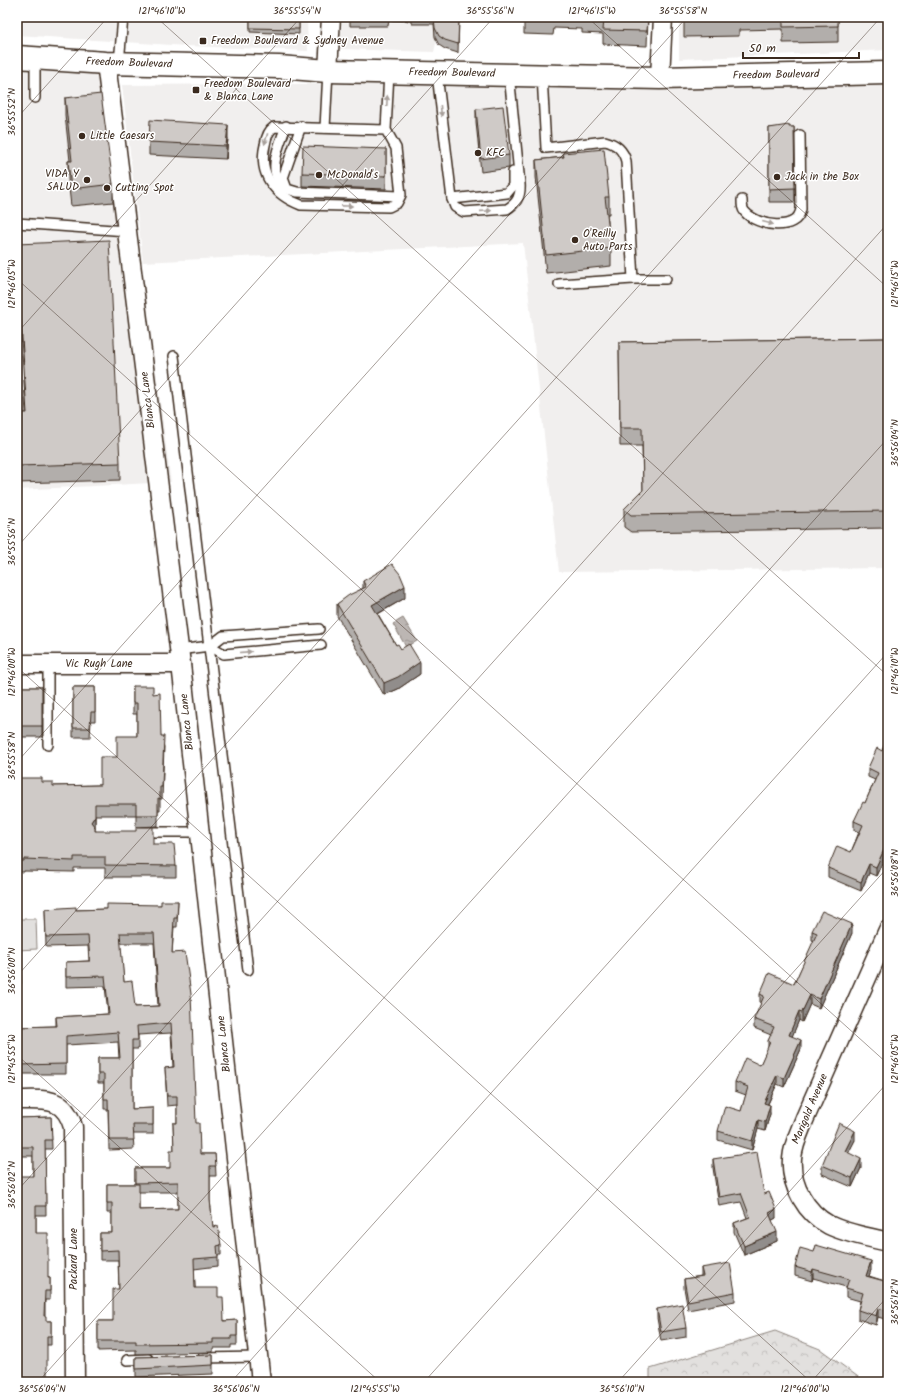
<svg xmlns="http://www.w3.org/2000/svg" width="905" height="1399" font-family="Kalam,sans-serif">
<defs>
<pattern id="forest-crowns" width="20" height="18" patternUnits="userSpaceOnUse"><rect width="20" height="18" fill="#e2e0de"/><path d="M2 6a3 3 0 1 1 6 0M12 15a3 3 0 1 1 6 0" fill="none" stroke="#c3c0be"/></pattern>
<pattern id="water-ripples" width="26" height="14" patternUnits="userSpaceOnUse"><rect width="26" height="14" fill="#bcb6b3"/><path d="M2 4q2-2 4 0t4 0M15 11q2-2 4 0t4 0" fill="none" stroke="#9a9491"/></pattern>
</defs>
<rect width="100%" height="100%" fill="#fff"/>
<filter id="ink" filterUnits="userSpaceOnUse"><feTurbulence type="fractalNoise" baseFrequency=".025" numOctaves="2"/><feDisplacementMap in="SourceGraphic" scale="8" xChannelSelector="R" yChannelSelector="G"/><feConvolveMatrix kernelMatrix="1 2 1 2 8 2 1 2 1" color-interpolation-filters="sRGB"/></filter>
<g filter="url(#ink)">
<g fill="#f1efee">
<polygon points="17,17 307,17 308,51 187,46 17,35"/>
<polygon points="342,17 442,17 434,52 340,49"/>
<polygon points="679,17 888,17 888,50 679,59"/>
<polygon points="17,68 116,75 171,482 17,490"/>
<polygon points="888,80 888,568 559,572 523,243 143,262 122,85"/>
</g>
<polygon fill="#e2e0de" stroke="#8e857e" points="17,919 36,919 37,949 17,950"/>
<polygon fill="url(#forest-crowns)" stroke="#8e857e" points="775,1331 820,1349 865,1382 650,1382 650,1369"/>
<polygon fill="url(#water-ripples)" stroke="#887e77" points="403,618 417,641 406,647 393,624"/>
<g fill="none" stroke-linecap="round" stroke-linejoin="round">
<defs>
<g id="lane">
<polyline points="119,63 123,17"/>
<path d="M437 74 452 199 455 207 464 212 507 209C517 203 521 196 520 184L509 74"/>
<path d="M542 75 546 148 605 141C617 144 623 150 626 161L633 279H666"/>
<polyline points="35,98 35,58"/>
<polyline points="301,126 283,178 287,189 297,192 400,196"/>
<polyline points="325,128 328,71"/>
<path d="M386 130 274 127C268 131 266 138 265 145 258 174 274 195 301 205L389 207 397 203 401 195 396 148 386 130 389 72"/>
<path d="M283 186C266 170 280 144 286 126"/>
<polyline points="452,199 507,193 513,186 513,172"/>
<path d="M742 200C742 205 742 209 745 212 757 226 797 233 801 209L800 135"/>
<polyline points="17,223 127,231"/>
<polyline points="559,284 633,279"/>
<polyline points="174,356 248,970"/>
<polyline points="210,646 224,654 321,645"/>
<polyline points="178,650 210,646 223,636 319,629"/>
<polyline points="48,745 48,664"/>
<polyline points="143,832 200,832"/>
<polyline points="202,1358 259,1357"/>
<polyline points="127,1360 148,1359"/>
</g>
<g id="street">
<polyline points="106,63 181,664 261,1382"/>
<polyline points="328,71 331,17"/>
<polyline points="660,78 663,17"/>
<polyline points="17,664 181,664"/>
<path d="M888 930 805 1118C800 1131 793 1144 792 1159 790 1185 806 1213 829 1225 847 1234 869 1237 888 1242"/>
<path d="M17 1100C44 1100 64 1096 73 1127L75 1382"/>
</g>
<polyline id="secondary" points="17,57 106,63 279,67 328,71 660,78 888,73"/>
</defs>
<use href="#lane" stroke="#3b2a1e" stroke-width="12"/>
<use href="#street" stroke="#3b2a1e" stroke-width="21"/>
<use href="#secondary" stroke="#3b2a1e" stroke-width="25"/>
<use href="#lane" stroke="#fff" stroke-width="9"/>
<use href="#street" stroke="#fff" stroke-width="18"/>
<use href="#secondary" stroke="#fff" stroke-width="22"/>
</g>
<g fill="#b2aeab" stroke="#3b2a1e" fill-rule="evenodd">
<polygon points="250,17 299,17 299,34 250,32"/>
<polygon points="350,17 459,17 458,53 445,49 439,45 435,37 434,24 412,24 412,21 389,20 388,26 350,26"/>
<polygon points="524,17 648,17 647,46 603,44 603,34 582,33 582,29 554,28 553,35 524,34"/>
<polygon points="684,17 838,17 838,42 783,43 783,29 739,30 739,36 684,37"/>
<polygon points="888,17 888,44 887,44"/>
<polygon points="65,98 113,184 113,202 71,206 68,179 68,161 70,161 65,115"/>
<polygon points="476,109 509,155 509,168 481,172 476,122"/>
<polygon points="794,127 795,202 769,202 769,128"/>
<polygon points="228,138 226,159 149,155 149,142"/>
<polygon points="386,149 386,189 302,186 302,173"/>
<polygon points="563,153 609,197 609,214 607,214 611,248 611,266 546,273 536,177 536,160 563,157"/>
<polygon points="17,244 120,463 120,480 17,483 17,413 26,413 17,280"/>
<polygon points="888,338 888,528 631,532 624,527 624,509 643,490 642,446 620,446 619,342"/>
<polygon points="363,581 405,598 378,614 396,645 401,649 420,674 398,689 384,695 337,616 337,604 363,588"/>
<polygon points="17,677 21,687 42,687 42,737 21,737 21,749 17,749"/>
<polygon points="133,686 153,694 161,736 164,747 162,799 160,799 160,810 158,810 158,826 136,827 136,815 95,815 95,831 153,844 176,866 176,877 105,877 105,868 74,868 74,872 24,871 24,872 17,872 17,778 42,782 53,786 100,785 117,757 137,736 137,714 133,714"/>
<polygon points="73,687 95,687 95,721 91,721 90,737 73,737"/>
<polygon points="888,736 888,850 876,876 869,873 861,891 828,877 828,868 851,852 859,832 854,830 854,821 865,803 875,780 868,777 868,768 882,751"/>
<path d="M178 901 177 927H174L172 953 200 1154H215L216 1176H210V1200L213 1227 221 1245V1255H218V1266L194 1269 195 1288 218 1297 224 1321 237 1320V1345H231V1348H213V1352L136 1354V1350L98 1351V1321H113L119 1289 118 1260H100V1233H112V1213H107V1184H135V1168H170L174 1150 173 1123H177V1105L167 1106 165 1068 173 1067 171 1033 138 1035V1049H132V1109L153 1108V1134H133L134 1149 109 1150 108 1109H104V1083H98V1058H119L118 1042 66 1045V1074H17V1027L56 1026V1017L108 1014 105 986 66 987V962L89 961 88 946 46 947 45 909 76 910 107 909 161 905ZM120 943H154L158 1006 135 1007 124 982ZM139 1192H178V1209L139 1210Z"/>
<polygon points="812,931 852,933 819,1008 810,1004 802,1022 799,1020 792,1036 801,1049 784,1087 777,1084 768,1104 770,1114 765,1131 758,1129 752,1150 718,1140 718,1131 741,1111 746,1095 735,1091 735,1082 760,1065 768,1048 768,1041 771,1035 754,1028 754,1019 761,1004 760,1003 760,994 794,984 814,941 812,940"/>
<polygon points="17,946 20,946 21,984 17,984"/>
<polygon points="51,1117 52,1149 45,1149 46,1215 36,1215 36,1233 48,1278 50,1278 50,1300 45,1300 45,1316 46,1321 51,1321 51,1345 47,1345 17,1382 33,1176 33,1156 17,1156 17,1118"/>
<polygon points="855,1140 848,1153 861,1168 852,1187 822,1174 822,1165"/>
<polygon points="713,1159 764,1194 776,1218 772,1220 777,1241 744,1255 734,1232 734,1223 747,1218 741,1202 719,1206 713,1168"/>
<polygon points="795,1267 871,1270 869,1276 888,1282 888,1320 878,1317 876,1325 858,1319 858,1310 860,1301 846,1297 846,1287 813,1278 812,1281 795,1276"/>
<polygon points="701,1268 735,1292 735,1301 688,1310 684,1288 684,1279 701,1276"/>
<polygon points="657,1309 686,1328 686,1337 661,1341 657,1318"/>
<polygon points="213,1355 213,1374 136,1377 136,1357"/>
</g>
<g fill="#918d8b" stroke="#3b2a1e">
<polygon points="228,125 228,138 226,159 226,146"/>
<polygon points="405,586 405,598 372,617 372,605"/>
<polygon points="420,662 420,674 398,689 384,695 384,683"/>
<polygon points="95,816 95,828 91,822"/>
<polygon points="888,841 888,850 876,876 876,867"/>
<polygon points="869,864 869,873 861,891 861,882"/>
<polygon points="852,924 852,933 819,1008 819,999"/>
<polygon points="810,995 810,1004 802,1022 802,1012"/>
<polygon points="799,1011 799,1020 789,1044 789,1035"/>
<polygon points="801,1040 801,1049 784,1087 784,1078"/>
<polygon points="777,1075 777,1084 764,1112 764,1103"/>
<polygon points="770,1105 770,1114 765,1131 765,1122"/>
<polygon points="758,1120 758,1129 752,1150 752,1141"/>
<polygon points="855,1131 855,1140 845,1160 845,1151"/>
<polygon points="861,1159 861,1168 852,1187 852,1178"/>
<polygon points="776,1209 776,1218 769,1222 769,1213"/>
<polygon points="777,1232 777,1241 744,1255 744,1246"/>
<polygon points="871,1261 871,1270 866,1285 866,1276"/>
<polygon points="813,1269 813,1278 812,1281 812,1272"/>
<polygon points="878,1308 878,1317 876,1325 876,1316"/>
</g>
<g fill="#cfcac7" stroke="#3b2a1e" fill-rule="evenodd">
<polygon points="250,17 299,17 299,29 250,28"/>
<polygon points="350,17 388,17 350,18"/>
<polygon points="434,17 459,17 458,44 445,40 439,36 435,28"/>
<polygon points="524,17 553,17 553,21 524,19"/>
<polygon points="582,17 648,17 647,31 603,30 604,19 582,19"/>
<polygon points="684,17 738,17 739,19 684,20"/>
<polygon points="783,17 838,17 838,26 783,27"/>
<polygon points="888,17 888,28 887,28"/>
<polygon points="101,94 113,184 71,189 68,161 72,161 65,98"/>
<polygon points="503,106 509,155 481,159 476,109"/>
<polygon points="150,120 228,125 226,146 149,142"/>
<polygon points="789,125 789,127 794,127 795,188 769,189 769,128"/>
<polygon points="303,146 386,149 386,176 302,173"/>
<polygon points="604,149 609,197 605,197 611,248 546,255 536,160 564,157 563,153"/>
<polygon points="109,240 120,463 17,466 17,413 27,413 17,262 17,244"/>
<polygon points="888,338 888,511 631,515 624,509 643,490 642,428 620,428 619,342"/>
<polygon points="392,564 400,574 405,586 372,605 396,645 398,644 401,649 409,644 420,662 398,677 384,683 337,604 349,595 366,587 363,581"/>
<polygon points="17,677 21,677 21,687 42,687 42,726 21,726 21,738 17,738"/>
<polygon points="133,686 153,686 153,694 160,693 161,736 164,736 162,787 160,787 160,799 158,798 158,815 136,815 136,804 95,804 95,816 91,822 95,827 95,831 136,831 136,827 153,827 153,844 174,844 176,866 105,865 105,857 74,857 74,861 24,859 24,861 17,861 17,778 42,778 42,782 53,782 53,786 100,785 100,757 117,757 117,736 137,736 137,703 133,703"/>
<polygon points="73,687 95,687 95,712 91,712 90,728 73,728"/>
<polygon points="888,736 888,841 876,867 869,864 861,882 828,868 837,846 851,852 863,825 854,821 863,802 865,803 878,773 868,768 877,748 882,751"/>
<path d="M161 901H178L177 918H174L172 953 185 952 191 994 196 1123H199L200 1154H215L216 1166H210V1200L213 1227 218 1226 221 1245 217 1246 218 1257 194 1259 195 1288H218V1297H223L224 1321 237 1320V1336H231V1339H213V1343L136 1344V1341H98V1321H113V1289H119L118 1250 100 1251V1233H112V1203H107V1184H139V1210L178 1209V1182L135 1183V1168H170V1150H174L173 1123H177V1096H167L165 1068 174 1067 171 1023 137 1026 138 1040H132V1109L153 1108V1125H133L134 1140H109L108 1099H104V1074H98V1058H120L118 1032 66 1036V1064L17 1065V1027L57 1026 56 1017 109 1014 105 976 66 977V962L90 961 88 936 46 937 45 909 76 907V910L107 909V904L161 905ZM120 933H154L159 1006 135 1007 132 981 124 982Z"/>
<polygon points="822,911 852,924 819,999 810,995 802,1012 799,1011 789,1035 801,1040 784,1078 777,1075 764,1103 770,1105 765,1122 758,1120 752,1141 718,1131 725,1106 741,1111 748,1087 735,1082 745,1058 760,1065 770,1042 768,1041 774,1027 754,1019 764,996 760,994 769,973 794,984 817,933 812,931"/>
<polygon points="17,946 20,946 21,975 17,975"/>
<polygon points="51,1117 52,1140 45,1140 46,1206 36,1206 36,1233 48,1233 48,1278 50,1278 50,1291 45,1291 44,1316 46,1316 46,1321 51,1321 51,1336 47,1336 47,1382 17,1382 17,1176 33,1176 33,1147 17,1147 17,1118"/>
<polygon points="839,1123 855,1131 845,1151 861,1159 852,1178 822,1165"/>
<polygon points="757,1152 764,1194 769,1192 776,1209 769,1213 777,1232 744,1246 734,1223 750,1217 741,1193 719,1197 713,1159"/>
<polygon points="816,1245 871,1261 866,1276 888,1282 888,1311 878,1308 876,1316 858,1310 863,1293 846,1288 849,1279 813,1269 812,1272 795,1267 800,1248 814,1252"/>
<polygon points="730,1263 735,1292 688,1301 684,1279 703,1276 701,1268"/>
<polygon points="682,1304 686,1328 661,1332 657,1309"/>
<polygon points="213,1355 213,1365 136,1369 136,1357"/>
</g>
<defs><path id="oneway-solid" d="M-6-.8H1V-3.2L6.5 0L1 3.2V.8H-6Z"/></defs>
<g fill="#a79f9a">
<use href="#oneway-solid" transform="translate(387 101) rotate(-87)"/>
<use href="#oneway-solid" transform="translate(441 111) rotate(84)"/>
<use href="#oneway-solid" transform="translate(266 139) rotate(106)"/>
<use href="#oneway-solid" transform="translate(347 206) rotate(1)"/>
<use href="#oneway-solid" transform="translate(486 211) rotate(-4)"/>
<use href="#oneway-solid" transform="translate(768 223) rotate(15)"/>
<use href="#oneway-solid" transform="translate(246 652) rotate(-5)"/>
</g>
</g>
<path fill="none" stroke="#3b2a1e" stroke-width="1" stroke-opacity="0.45" d="M156 17 888 676M587 17 888 288M17 118 108 17M17 279 888 1064M17 333 301 17M17 547 494 17M17 667 811 1382M17 762 687 17M17 976 881 17M17 1055 380 1382M17 1191 888 223M38 1382 888 438M231 1382 888 652M424 1382 888 867M618 1382 888 1082M811 1382 888 1296"/>
<g fill="#3b2a1e" stroke="#fff" stroke-width="1.5">
<rect x="199" y="37" width="8" height="8" rx="2"/>
<rect x="192" y="86" width="8" height="8" rx="2"/>
<circle cx="82" cy="136" r="4"/>
<circle cx="478" cy="153" r="4"/>
<circle cx="319" cy="175" r="4"/>
<circle cx="777" cy="177" r="4"/>
<circle cx="87" cy="180" r="4"/>
<circle cx="107" cy="188" r="4"/>
<circle cx="575" cy="240" r="4"/>
</g>
<g text-anchor="middle" dominant-baseline="central" stroke-width="3" stroke-linejoin="round" paint-order="stroke">
<g font-size="11" fill="#3b2a1e" stroke="#fff" text-anchor="start">
<text x="211" y="41">Freedom Boulevard &amp; Sydney Avenue</text>
<text x="204" y="84">Freedom Boulevard<tspan x="204" dy="13">&amp; Blanca Lane</tspan></text>
<text x="90" y="136">Little Caesars</text>
<text x="486" y="153">KFC</text>
<text x="79" y="174" text-anchor="end">VIDA Y<tspan x="79" dy="13">SALUD</tspan></text>
<text x="327" y="175">McDonald's</text>
<text x="785" y="177">Jack in the Box</text>
<text x="115" y="188">Cutting Spot</text>
<text x="583" y="234">O'Reilly<tspan x="583" dy="13">Auto Parts</tspan></text>
</g>
<g font-size="11" fill="#3b2a1e" stroke="#fff">
<text transform="translate(129 63) rotate(2)">Freedom Boulevard</text>
<text transform="translate(452 73) rotate(1)">Freedom Boulevard</text>
<text transform="translate(776 75) rotate(-1)">Freedom Boulevard</text>
<text transform="translate(148 400) rotate(-97)">Blanca Lane</text>
<text x="99" y="664">Vic Rugh Lane</text>
<text transform="translate(187 722) rotate(-96)">Blanca Lane</text>
<text transform="translate(224 1044) rotate(-96)">Blanca Lane</text>
<text transform="translate(810 1109) rotate(-67)">Marigold Avenue</text>
<text transform="translate(74 1259) rotate(-90)">Packard Lane</text>
</g>
</g>
<rect width="905" height="1399" fill="none" stroke="#fff" stroke-width="44"/>
<path d="M743 52v6h116v-6" fill="none" stroke="#3b2a1e" stroke-width="2"/>
<text x="749" y="52" font-size="12" fill="#3b2a1e" stroke="#ffffff" stroke-width="3" paint-order="stroke">50 m</text>
<rect x="22" y="22" width="861" height="1355" fill="none" stroke="#3b2a1e" stroke-width="1.5"/>
<g font-size="10" text-anchor="middle" fill="#3b2a1e">
<text x="162" y="14">121°46'10"W</text>
<text x="297" y="14">36°55'54"N</text>
<text x="490" y="14">36°55'56"N</text>
<text x="592" y="14">121°46'15"W</text>
<text x="683" y="14">36°55'58"N</text>
<text transform="translate(11 112) rotate(-90)" y="4">36°55'52"N</text>
<text transform="translate(894 284) rotate(-90)" y="4">121°46'15"W</text>
<text transform="translate(11 284) rotate(-90)" y="4">121°46'05"W</text>
<text transform="translate(894 443) rotate(-90)" y="4">36°56'04"N</text>
<text transform="translate(11 542) rotate(-90)" y="4">36°55'56"N</text>
<text transform="translate(894 671) rotate(-90)" y="4">121°46'10"W</text>
<text transform="translate(11 672) rotate(-90)" y="4">121°46'00"W</text>
<text transform="translate(11 756) rotate(-90)" y="4">36°55'58"N</text>
<text transform="translate(894 873) rotate(-90)" y="4">36°56'08"N</text>
<text transform="translate(11 971) rotate(-90)" y="4">36°56'00"N</text>
<text transform="translate(894 1059) rotate(-90)" y="4">121°46'05"W</text>
<text transform="translate(11 1059) rotate(-90)" y="4">121°45'55"W</text>
<text transform="translate(11 1185) rotate(-90)" y="4">36°56'02"N</text>
<text transform="translate(894 1302) rotate(-90)" y="4">36°56'12"N</text>
<text x="42" y="1392">36°56'04"N</text>
<text x="236" y="1392">36°56'06"N</text>
<text x="375" y="1392">121°45'55"W</text>
<text x="622" y="1392">36°56'10"N</text>
<text x="805" y="1392">121°46'00"W</text>
</g>
</svg>
